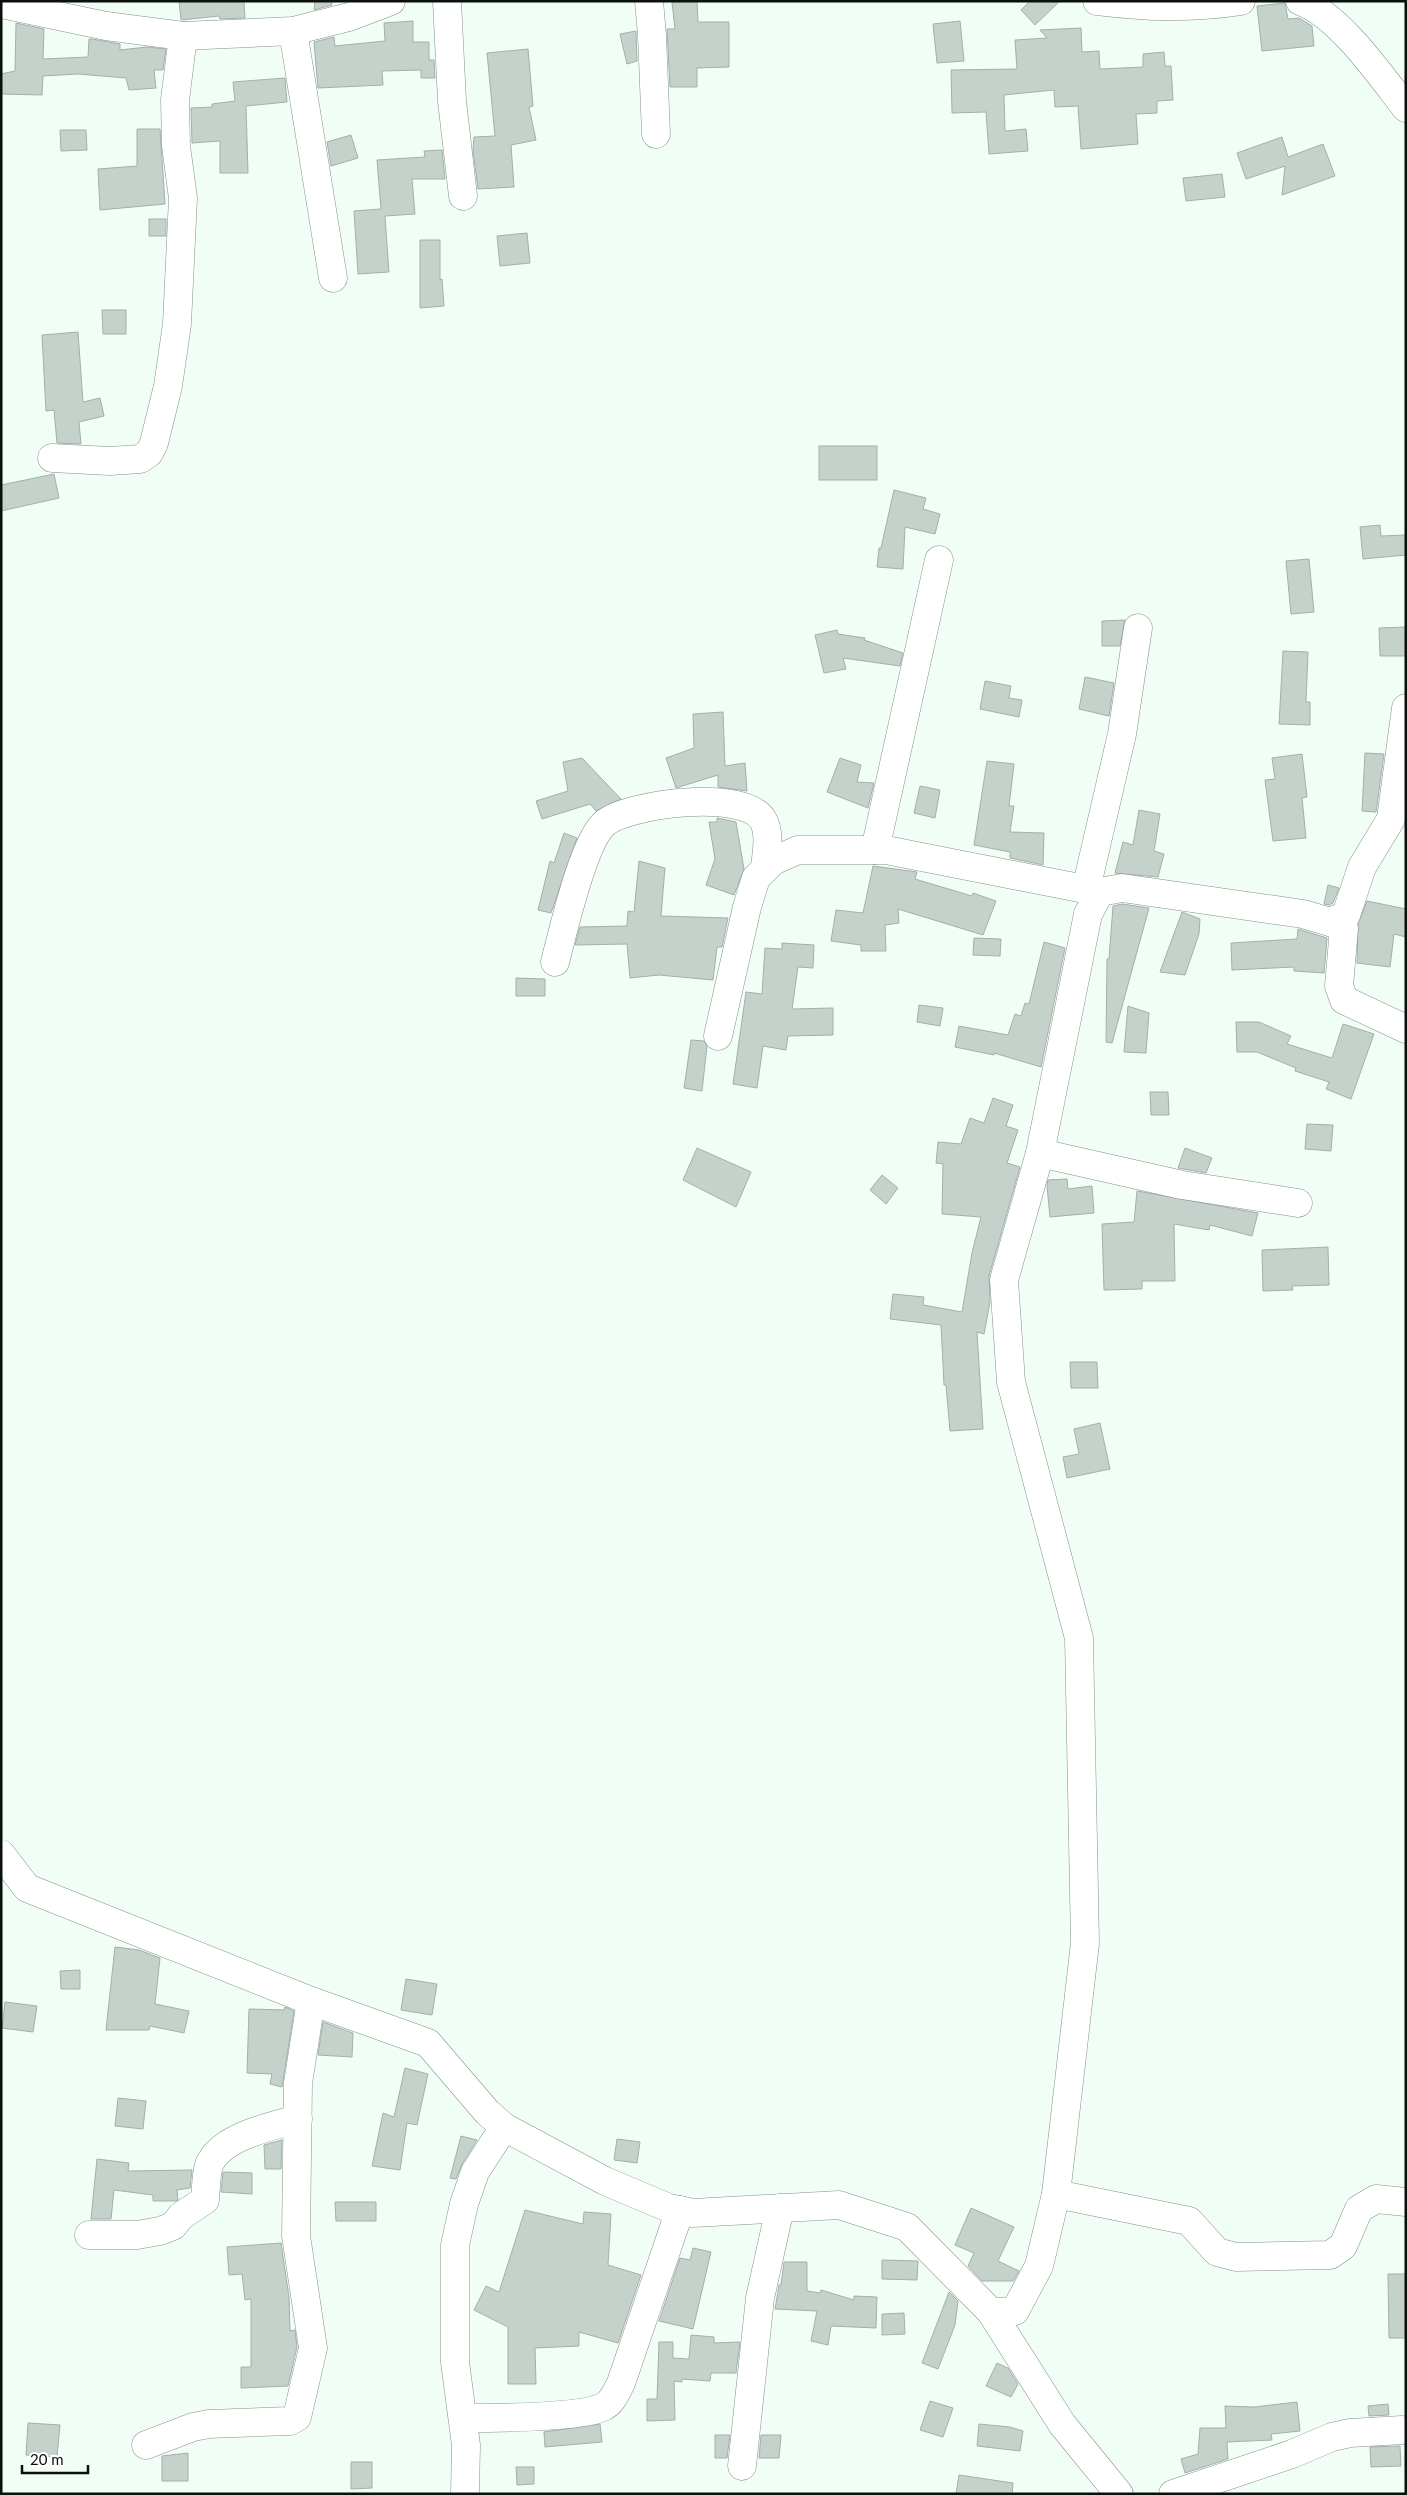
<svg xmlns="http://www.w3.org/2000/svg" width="1407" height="2495" font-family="Lato,sans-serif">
<rect width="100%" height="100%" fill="#f0fef6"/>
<g fill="#c5d2cb" stroke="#a3b0a9">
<polygon points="179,1 244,1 245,18 220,19 219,16 181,20"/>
<polygon points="315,1 331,1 332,5 314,10"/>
<polygon points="697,1 698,22 729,22 729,67 697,68 697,87 670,87 667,29 675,29 672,2"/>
<polygon points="1030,1 1060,1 1035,25 1021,10"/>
<polygon points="1285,3 1288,19 1299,18 1312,26 1314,46 1262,51 1257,6"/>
<polygon points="413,21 413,42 429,42 429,60 434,60 435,78 421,78 421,70 382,71 383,85 318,88 314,42 334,37 335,46 385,41 384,23"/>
<polygon points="960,21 964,61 937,63 933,24"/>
<polygon points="16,23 44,29 43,59 88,57 89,39 92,39 120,44 120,50 147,47 166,49 163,70 154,70 156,88 129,90 126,78 78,74 43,76 42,95 1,94 1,74 15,71"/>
<polygon points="1081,28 1082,52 1099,51 1100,69 1143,67 1143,54 1164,52 1165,66 1171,66 1173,100 1157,101 1157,113 1136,114 1138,144 1081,149 1078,106 1055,107 1054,90 1004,95 1005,131 1026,129 1028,151 989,154 986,112 952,113 951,70 1017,69 1015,40 1047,38 1040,30"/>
<polygon points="636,31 637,61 627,64 620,34"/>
<polygon points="528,49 533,106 529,107 536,140 511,145 514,187 478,189 473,150 474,137 495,136 487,53"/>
<polygon points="285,78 287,102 246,106 248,173 220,173 220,141 192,143 191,108 212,107 212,104 235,101 233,82"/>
<polygon points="137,129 160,129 165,204 100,210 98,169 137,166"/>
<polygon points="60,130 86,130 87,150 61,151"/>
<polygon points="351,135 358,158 331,166 327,142"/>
<polygon points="1282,137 1288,157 1323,144 1335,176 1282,195 1285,166 1246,179 1237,153"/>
<polygon points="442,150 445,179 412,179 415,214 385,216 389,272 358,274 354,211 381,209 377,160 425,157 424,151"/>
<polygon points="1222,174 1225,197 1186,201 1183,178"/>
<rect x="149" y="219" width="17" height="17"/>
<polygon points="527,233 530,263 500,266 497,236"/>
<polygon points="420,240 440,240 440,280 442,279 444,306 420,308"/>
<polygon points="102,310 126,310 126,334 103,334"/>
<polygon points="78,332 83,402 100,398 104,416 79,422 81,444 57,443 54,410 46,411 42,335"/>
<rect x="819" y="446" width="58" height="34"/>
<polygon points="54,474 59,498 1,511 1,485"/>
<polygon points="894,490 926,498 923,509 940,514 935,534 905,527 903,569 877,567 879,548 881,548"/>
<polygon points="1380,525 1381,536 1406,535 1406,555 1363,559 1360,527"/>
<polygon points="1309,559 1314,612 1291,614 1286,561"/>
<polygon points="1125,620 1120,646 1102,646 1102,621"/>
<polygon points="1406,627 1406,656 1380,656 1379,628"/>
<polygon points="837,630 838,634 865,638 864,640 903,653 900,666 843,658 846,669 824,673 815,635"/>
<polygon points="1283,651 1308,652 1306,702 1310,702 1310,725 1279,724"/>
<polygon points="1085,677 1114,683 1109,716 1079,709"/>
<polygon points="985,681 1011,686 1009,698 1022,700 1019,717 980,709"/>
<polygon points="723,712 725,766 745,763 747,791 718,787 718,775 676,788 666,758 694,748 693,714"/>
<polygon points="1365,753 1384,754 1376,812 1362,811"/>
<polygon points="1302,754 1307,797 1302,798 1306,838 1273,841 1265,780 1275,779 1272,758"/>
<polygon points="582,758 621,799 596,811 590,804 542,819 536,801 568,791 563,762"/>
<polygon points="840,758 861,765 857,782 874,783 868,808 827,792"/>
<polygon points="987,761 1014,764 1009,806 1014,806 1010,832 1044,833 1043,865 1010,858 1010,852 974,845"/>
<polygon points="920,786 940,790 935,818 914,813"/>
<polygon points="1139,810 1160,814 1154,851 1164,854 1158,877 1115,873 1123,842 1133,845"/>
<polygon points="717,818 736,822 744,869 734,895 706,885 715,859 709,822 717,822"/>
<polygon points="564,833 577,838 551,913 538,910 550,861 554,863"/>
<polygon points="639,861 665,868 661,916 728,918 722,947 717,947 713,980 659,975 630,978 627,944 575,945 580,927 627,926 628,911 634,912"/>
<polygon points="873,866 917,872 915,879 972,896 973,893 996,901 983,935 898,909 899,923 885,925 886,951 861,951 861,945 831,941 836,910 863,913"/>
<polygon points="1328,885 1339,888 1333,903 1329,905 1324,904"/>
<polygon points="1367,901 1406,909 1406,937 1394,934 1390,967 1357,963 1358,924"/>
<polygon points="1122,904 1149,908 1112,1043 1106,1042 1107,959 1109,959 1113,906"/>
<polygon points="1182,912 1200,919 1199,934 1185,975 1160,972"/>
<polygon points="1298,929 1327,938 1324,973 1294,971 1294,967 1232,970 1231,943 1297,939"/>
<polygon points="974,938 1001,939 1000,956 973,955"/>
<polygon points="1044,942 1065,948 1041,1067 994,1053 994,1055 955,1047 959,1026 1008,1035 1015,1014 1021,1016 1025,1003 1029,1004"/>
<polygon points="782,943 814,945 813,968 798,967 792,1009 833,1008 833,1035 788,1036 786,1050 763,1046 757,1088 733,1084 746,992 762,994 765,948 782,949"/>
<polygon points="516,978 545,979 545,996 516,996"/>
<polygon points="919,1005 943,1008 940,1026 917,1022"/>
<polygon points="1128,1006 1149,1013 1146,1053 1124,1052"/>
<polygon points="1236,1022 1259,1022 1291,1036 1287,1044 1332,1058 1343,1024 1374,1034 1351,1099 1326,1089 1329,1082 1295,1071 1296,1068 1257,1052 1237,1052"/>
<polygon points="691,1040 704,1041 707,1046 702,1091 684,1088"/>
<polygon points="1150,1092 1168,1092 1169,1115 1151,1115"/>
<polygon points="993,1098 1013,1105 1006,1126 1018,1130 1007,1163 1020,1167 989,1276 990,1302 984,1334 977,1332 983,1429 950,1431 946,1385 944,1385 941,1325 890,1319 893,1294 924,1297 923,1305 962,1312 972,1253 981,1217 942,1214 943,1164 936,1163 938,1142 961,1144 970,1118 984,1123"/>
<polygon points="1307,1124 1333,1125 1331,1151 1305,1149"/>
<polygon points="697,1148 751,1172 736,1207 683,1180"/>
<polygon points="1185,1148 1212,1158 1206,1173 1178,1168"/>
<polygon points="882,1175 898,1188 886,1204 870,1190"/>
<polygon points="1067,1179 1068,1189 1092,1186 1094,1213 1050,1217 1047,1186 1048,1180"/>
<polygon points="1137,1191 1258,1213 1252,1236 1210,1225 1209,1230 1174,1224 1175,1281 1142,1281 1142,1289 1104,1290 1102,1224 1134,1222"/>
<polygon points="1328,1247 1329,1285 1292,1286 1293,1290 1263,1291 1262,1250"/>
<polygon points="1070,1362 1097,1362 1098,1388 1071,1388"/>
<polygon points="1100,1423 1110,1469 1067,1478 1063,1457 1079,1454 1074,1429"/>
<polygon points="115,1947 139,1950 160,1958 155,2004 189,2011 184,2033 150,2026 149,2030 106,2030"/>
<polygon points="80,1970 80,1989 61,1989 60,1971"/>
<polygon points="406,1979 437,1984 432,2015 401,2010"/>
<polygon points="5,2002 37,2006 33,2032 2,2028"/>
<polygon points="285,2007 294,2011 282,2087 270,2084 272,2074 247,2073 249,2009 284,2010"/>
<polygon points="323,2022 353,2033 352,2057 318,2055"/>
<polygon points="405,2068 428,2074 417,2125 407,2123 400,2170 372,2166 383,2113 394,2117"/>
<polygon points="118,2098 146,2101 143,2129 115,2126"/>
<polygon points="461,2136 477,2140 462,2164 456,2179 450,2178"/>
<polygon points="617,2139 640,2142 637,2163 614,2160"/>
<polygon points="282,2140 281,2169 265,2169 264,2145"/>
<polygon points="97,2159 129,2163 128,2171 192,2170 190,2188 177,2190 178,2200 175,2201 153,2201 153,2195 114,2190 111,2219 91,2219"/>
<polygon points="223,2172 252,2173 252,2194 221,2192"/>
<polygon points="335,2202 376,2202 376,2221 336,2221"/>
<polygon points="971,2208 1014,2227 998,2261 1019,2271 1013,2281 982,2281 968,2266 974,2253 955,2245"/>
<polygon points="525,2210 583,2224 584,2212 611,2214 608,2265 641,2275 618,2343 579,2332 579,2346 535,2348 536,2384 508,2384 508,2327 474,2310 486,2286 499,2292"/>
<polygon points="281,2243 289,2297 290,2331 295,2330 297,2347 288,2386 241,2388 241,2367 251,2367 251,2299 245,2300 242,2274 229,2275 227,2247"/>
<polygon points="693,2248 711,2252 693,2329 659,2321 680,2258 690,2260"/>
<polygon points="882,2260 918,2261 917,2280 882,2279"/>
<polygon points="784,2262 807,2262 807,2291 820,2293 821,2290 854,2300 854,2296 877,2297 876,2328 831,2326 828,2345 811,2341 817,2311 775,2309 779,2285 781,2285"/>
<polygon points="1388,2274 1406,2274 1406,2338 1389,2338"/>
<polygon points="949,2292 958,2301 955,2325 938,2369 922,2363"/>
<polygon points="904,2313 905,2334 882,2335 882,2314"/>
<polygon points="691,2335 714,2337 714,2343 740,2342 736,2373 711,2373 710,2381 682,2379 682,2382 674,2381 675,2420 647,2421 647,2399 657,2399 659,2342 673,2342 673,2358 689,2359"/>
<polygon points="997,2363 1008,2368 1018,2384 1011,2397 986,2386"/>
<polygon points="930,2401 953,2408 943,2437 920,2430"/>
<polygon points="1297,2402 1300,2431 1271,2434 1272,2440 1227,2442 1228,2459 1185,2473 1181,2459 1198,2454 1200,2428 1226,2428 1225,2406 1254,2407"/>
<polygon points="1388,2404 1389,2415 1369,2416 1368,2406"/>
<polygon points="28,2423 60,2425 57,2457 26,2455"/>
<polygon points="600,2424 602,2442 545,2447 544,2432"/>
<polygon points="979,2424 1010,2427 1023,2431 1020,2451 977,2446"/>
<polygon points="715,2435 730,2435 727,2458 715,2458"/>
<polygon points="761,2435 781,2435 779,2458 759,2458"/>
<polygon points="1400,2446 1401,2466 1371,2467 1370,2447"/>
<polygon points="188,2453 188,2481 162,2481 162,2456"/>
<polygon points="351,2462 372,2462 372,2488 351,2489"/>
<polygon points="516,2467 534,2467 534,2484 517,2485"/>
<polygon points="959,2475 1013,2483 1012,2494 956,2494"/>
</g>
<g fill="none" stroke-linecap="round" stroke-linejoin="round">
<defs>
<g id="minor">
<polyline points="447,1 452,101 463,196"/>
<polyline points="649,1 652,35 656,134"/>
<path d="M1097 1C1148 7 1190 9 1241 1"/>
<path d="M1300 1C1340 16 1380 75 1406 108"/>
<polyline points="1,4 106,26 183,36 293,31 349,17 391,1"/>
<polyline points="293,31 333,278"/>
<polyline points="52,458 110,461 140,459 149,453 154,443 168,386 177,324 183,198 176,146 175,100 183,36"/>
<polyline points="875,850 939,560"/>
<polyline points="1086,889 1122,734 1138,628"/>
<polyline points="1330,922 1344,928 1339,986 1344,1000 1406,1029"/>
<path d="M555 962C563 932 583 841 605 823 630 803 745 789 763 820 771 834 766 854 765 869"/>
<polyline points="718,1036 747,907 756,878 773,861 798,850 886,850 1100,892"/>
<polyline points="1040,1153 1182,1185 1298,1203"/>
<polyline points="1,1854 27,1888 311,2001 428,2043 487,2112 504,2127 605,2181 669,2208 693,2213 839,2205 907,2227 991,2312 1062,2424 1119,2494"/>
<polyline points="1056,2194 1189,2221 1217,2252 1236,2257 1330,2255 1343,2246 1359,2209 1376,2199 1406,2202"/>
<path d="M89 2235H137L160 2231 173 2226 181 2216 205 2200C206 2191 206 2168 211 2161 225 2136 272 2126 298 2119"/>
<polyline points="991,2312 1015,2311 1039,2266 1056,2194 1085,1943 1079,1638 1011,1382 1004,1280 1040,1153 1088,914 1100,892 1122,888 1303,914 1330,922 1346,915 1362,867 1391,819 1406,708"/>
<path d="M463 2418C491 2418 580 2418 603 2407 613 2402 616 2392 621 2383L680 2210"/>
<polyline points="146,2445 193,2427 209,2424 290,2421 297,2417 313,2348 296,2236 298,2083 311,2001"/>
<polyline points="742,2466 760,2298 780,2208"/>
<polyline points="465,2494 466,2445 455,2362 455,2245 464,2204 475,2172 504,2127"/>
<polyline points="1173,2494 1292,2454 1332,2437 1350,2433 1402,2430"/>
</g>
</defs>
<use href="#minor" stroke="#85918b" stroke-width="29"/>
<use href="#minor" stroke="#fff" stroke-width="28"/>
</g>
<rect width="1407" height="2495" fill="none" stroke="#0b100d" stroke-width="5"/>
<path d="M22 2465v8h66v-8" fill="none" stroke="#0b100d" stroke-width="2.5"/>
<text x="30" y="2465" font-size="15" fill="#0b100d" stroke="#ffffff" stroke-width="4" paint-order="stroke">20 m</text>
</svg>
